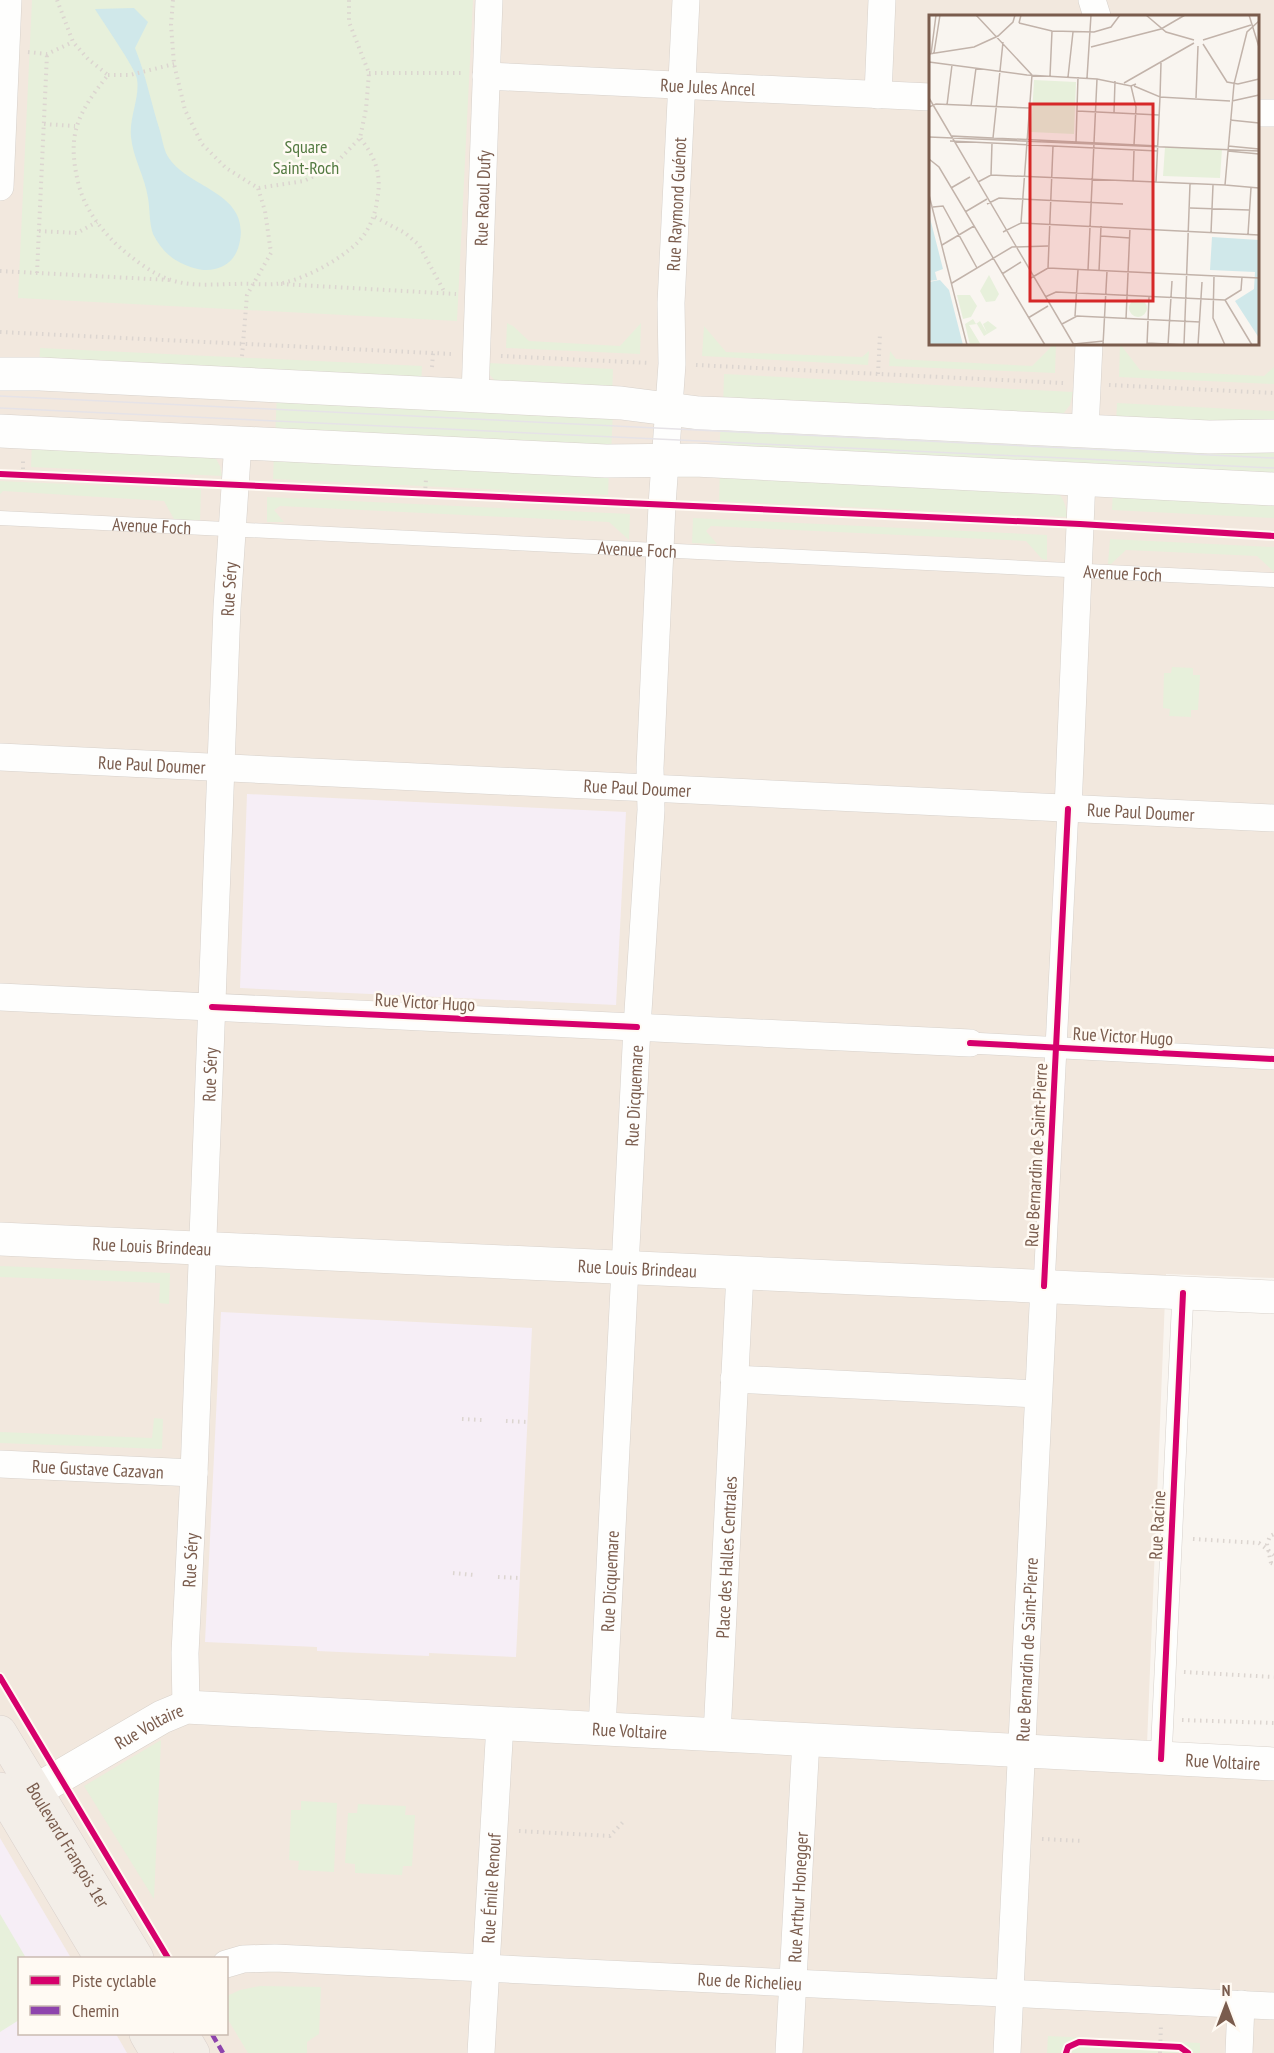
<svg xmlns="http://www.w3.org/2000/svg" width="1274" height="2053" font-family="'PT Sans Narrow',sans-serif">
<rect width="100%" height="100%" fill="#f9f5f0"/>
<path fill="#f2e8de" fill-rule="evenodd" d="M0 0H1274V1278L1166 1274 1146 1769 1274 1776V2053H0ZM930 16H1258V344H930ZM20 1958H226V2034H20Z"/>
<g fill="#f6eef6">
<polygon points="247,794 626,812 616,1005 240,988"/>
<polygon points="221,1312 532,1328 516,1657 429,1653 429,1656 317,1651 317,1647 205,1642"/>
<polygon points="0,1838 71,1958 20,1958 20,2034 116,2034 127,2053 0,2053"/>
</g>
<g fill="#e7f0db">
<polygon points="32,0 473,0 457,321 18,298"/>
<polygon points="507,323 513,326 529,341 620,346 641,323 640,354 506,348"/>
<polygon points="704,326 726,352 862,357 869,351 868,365 702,356"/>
<polygon points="1054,344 1056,344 1055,373 889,366 890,351 896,359 1032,366"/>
<polygon points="1120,344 1140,370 1264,376 1274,367 1274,384 1119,377"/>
<polygon points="40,348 422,366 421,387 39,369"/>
<polygon points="487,363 613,369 612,396 497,383 490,375"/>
<polygon points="724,374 1073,392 1070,405 1063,414 723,406"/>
<polygon points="277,393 613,410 611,455 275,438"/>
<polygon points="1117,403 1274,411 1274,429 1116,423"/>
<polygon points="721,420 1274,443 1274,481 719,455"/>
<polygon points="32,439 215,457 220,466 222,476 31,467"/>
<polygon points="274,452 609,468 608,495 273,479"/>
<path d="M720 468 1053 487C1063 497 1066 504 1067 517L719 501Z"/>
<polygon points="0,481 201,490 200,521 174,519 164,501 3,491 0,494"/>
<polygon points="1113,489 1274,495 1274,518 1112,510"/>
<polygon points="267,497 630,514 629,540 609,522 280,506 274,510 284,522 267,522"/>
<polygon points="693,518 1047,535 1047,560 1042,559 1026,541 711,526 706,531 717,544 692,543"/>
<polygon points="1110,539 1274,547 1274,572 1257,556 1126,550 1111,564 1108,564"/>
<polygon points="1172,667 1193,668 1193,675 1200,675 1198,710 1191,710 1191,717 1169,716 1170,709 1163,708 1164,673 1171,673"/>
<polygon points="0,1266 170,1273 169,1304 159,1303 160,1283 0,1277"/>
<polygon points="154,1418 163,1419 162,1449 0,1443 0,1432 152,1438"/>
<polygon points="161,1740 154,1899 84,1786"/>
<polygon points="301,1801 337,1803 334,1872 298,1870 299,1861 289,1860 291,1810 301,1810"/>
<polygon points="358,1804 406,1806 405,1815 415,1815 412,1866 403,1866 402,1875 355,1873 355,1864 345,1863 348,1813 357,1813"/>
<polygon points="0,1914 26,1958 20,1958 19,2020 0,2032"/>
<polygon points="260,1986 321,1987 319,2034 307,2042 307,2053 248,2053 227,2018 227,1996 240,1990"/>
<polygon points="1048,2036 1200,2043 1200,2053 1047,2053"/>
</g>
<path fill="#d0e8ea" d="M134 8 148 22 135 48C146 75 151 103 160 131 162 138 163 146 166 153 183 189 253 190 239 245 236 257 228 266 215 269 203 272 192 268 181 263 168 257 159 246 153 234 149 223 150 209 148 198 145 177 133 158 131 137 129 117 140 98 137 79 136 69 102 21 95 9Z"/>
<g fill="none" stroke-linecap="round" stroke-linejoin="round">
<defs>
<g id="service">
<path id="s1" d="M0 518 1274 580"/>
</g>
<g id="pedestrian">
<polyline points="970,1043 1274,1059"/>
<polyline points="1044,1286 1068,809"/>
<polyline points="1161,1759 1183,1293"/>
</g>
<g id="minor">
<polyline points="1092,0 1097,16"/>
<path id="s2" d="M486 76 930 97"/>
<polyline points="878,95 882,0"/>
<polyline points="1258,113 1274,113"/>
<polyline points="0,187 8,0"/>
<path id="s3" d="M475 396 489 0"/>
<polyline points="1085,431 1089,344"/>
<path id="s4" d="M0 757 1274 818"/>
<polyline points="1068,809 1082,479"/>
<polyline points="0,997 970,1043"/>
<polyline points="734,1379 1038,1394"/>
<path id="s5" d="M0 1464 194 1473"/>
<path id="s6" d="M186 1707 185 1653 194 1473 227 608 238 442"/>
<path id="s7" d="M602 1729 637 1027 651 810 650 768 662 505 672 364 671 303 686 0"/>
<path id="s8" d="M717 1735 740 1273"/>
<path id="s9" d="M226 1964 243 1959 275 1958 1274 2006"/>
<path id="s10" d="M481 2053 500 1724"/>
<path id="s11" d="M789 2053 806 1740"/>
<path id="s12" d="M1007 2053 1044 1286"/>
<polyline points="1239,2053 1241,2004"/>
</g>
<g id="tertiary">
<polyline points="0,374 40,374 621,403 699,413 729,414 1209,437 1274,436"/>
<polyline points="0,431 606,461 695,460 1274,489"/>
</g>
<g id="secondary">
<path id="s13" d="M0 1239 1274 1297"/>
<path id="s14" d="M11 1805 162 1717 186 1707 1274 1764"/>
</g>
<g id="primary">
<path id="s15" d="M0 1732 137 1958"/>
<polyline points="0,1789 101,1958"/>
<polyline points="146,2034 157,2053"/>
<polyline points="182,2034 193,2053"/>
</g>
</defs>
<use href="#service" stroke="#d7d1cb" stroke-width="15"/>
<use href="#pedestrian" stroke="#d7d1cb" stroke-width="22"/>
<use href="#minor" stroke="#d7d1cb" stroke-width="28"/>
<use href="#tertiary" stroke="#d7d1cb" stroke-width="34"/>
<use href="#secondary" stroke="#d9d2cb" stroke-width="34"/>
<use href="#primary" stroke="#dad1cc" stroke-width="34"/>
<g stroke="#dcd5d0" stroke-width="4" stroke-dasharray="1.5 4.5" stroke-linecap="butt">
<path d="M57 0 73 42 88 59 108 75C77 114 66 135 79 186 85 208 99 227 115 243 129 256 153 275 171 280 192 287 214 284 235 284 248 283 262 285 275 284 300 282 338 261 356 244 368 233 375 216 377 201 382 175 376 158 360 138"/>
<polyline points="173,0 171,25 174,64 185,110 202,144 226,168 258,188 304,181 332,167 360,138 366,109 369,73 349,22 349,0"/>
<polyline points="28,52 47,54 73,42"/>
<polyline points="369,73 464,73"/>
<polyline points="108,75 130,75 174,64"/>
<polyline points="44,124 75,126"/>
<polyline points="375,217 405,233 419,245 445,293"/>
<polyline points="39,231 77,233 97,222"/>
<polyline points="0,271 169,280"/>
<polyline points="37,273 47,54"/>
<polyline points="281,284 456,294"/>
<polyline points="0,332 452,354"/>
<polyline points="242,356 247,295 271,253 265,211 258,188"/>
<polyline points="501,356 650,363"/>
<polyline points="696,365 1063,383"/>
<polyline points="432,367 433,353"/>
<polyline points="878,374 880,334"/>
<polyline points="1109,385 1274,393"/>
<polyline points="23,475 23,458"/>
<polyline points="425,494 426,479"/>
<polyline points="462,1419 482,1420"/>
<polyline points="506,1421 527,1422"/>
<polyline points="1193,1539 1259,1543 1274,1555"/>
<polyline points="1271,1563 1274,1564"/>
<polyline points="453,1573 474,1575"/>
<polyline points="498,1577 519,1578"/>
<polyline points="1184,1672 1274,1677"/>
<polyline points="1182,1720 1274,1723"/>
<polyline points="519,1831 610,1836 623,1822"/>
<polyline points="1042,1839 1083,1841"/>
<polyline points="1160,2053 1161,2024"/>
</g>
<use href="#service" stroke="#fefefd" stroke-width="14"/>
<use href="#pedestrian" stroke="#fefefd" stroke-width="21"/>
<use href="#minor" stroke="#fefefd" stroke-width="27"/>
<use href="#tertiary" stroke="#fefefd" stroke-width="33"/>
<use href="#secondary" stroke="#fefefd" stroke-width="33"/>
<use href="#primary" stroke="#f3eee8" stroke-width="33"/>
<g stroke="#e6e3e7" stroke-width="1.5">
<polyline points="0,396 1274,458"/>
<polyline points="0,408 1274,468"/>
</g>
<polyline stroke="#dcd5d0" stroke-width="4" stroke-dasharray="1.5 4.5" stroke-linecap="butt" points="1271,1563 1267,1544 1270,1536 1274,1534"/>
<polyline stroke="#8e44ad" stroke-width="4.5" stroke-dasharray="9 4.5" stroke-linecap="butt" points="212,2034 223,2053"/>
<defs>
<g id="cycleway">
<polyline points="0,474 1080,524 1274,536"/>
<polyline points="212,1007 637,1027"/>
<polyline points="970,1043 1274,1059"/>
<polyline points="1044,1286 1068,809"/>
<polyline points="0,1677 168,1958"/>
<polyline points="1161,1759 1183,1293"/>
<polyline points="1066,2053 1068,2047 1079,2042 1180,2047 1188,2053"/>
</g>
</defs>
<use href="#cycleway" stroke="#fffaf3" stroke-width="10"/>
<use href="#cycleway" stroke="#d6006c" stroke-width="6"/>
</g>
<g text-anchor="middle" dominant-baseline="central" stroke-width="5" stroke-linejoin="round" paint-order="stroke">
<g font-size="18" fill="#7a5c4d" stroke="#fffaf3">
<text stroke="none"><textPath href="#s2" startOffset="222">Rue Jules Ancel</textPath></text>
<text stroke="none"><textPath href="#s3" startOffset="198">Rue Raoul Dufy</textPath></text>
<text stroke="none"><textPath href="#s7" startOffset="1527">Rue Raymond Guénot</textPath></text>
<text stroke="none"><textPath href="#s1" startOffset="152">Avenue Foch</textPath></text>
<text stroke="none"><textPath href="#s1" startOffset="638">Avenue Foch</textPath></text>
<text stroke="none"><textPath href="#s1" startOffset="1124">Avenue Foch</textPath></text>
<text stroke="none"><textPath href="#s6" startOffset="1119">Rue Séry</textPath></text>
<text stroke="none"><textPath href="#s4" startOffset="152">Rue Paul Doumer</textPath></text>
<text stroke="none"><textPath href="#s4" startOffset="638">Rue Paul Doumer</textPath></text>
<text stroke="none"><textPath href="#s4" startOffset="1142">Rue Paul Doumer</textPath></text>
<text transform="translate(425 1002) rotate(3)">Rue Victor Hugo</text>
<text transform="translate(1123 1036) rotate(3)">Rue Victor Hugo</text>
<text stroke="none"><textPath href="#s6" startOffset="633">Rue Séry</textPath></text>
<text stroke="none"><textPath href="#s7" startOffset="634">Rue Dicquemare</textPath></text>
<text transform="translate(1036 1155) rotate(-87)">Rue Bernardin de Saint-Pierre</text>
<text stroke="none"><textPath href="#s13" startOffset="152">Rue Louis Brindeau</textPath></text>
<text stroke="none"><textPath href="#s13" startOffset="638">Rue Louis Brindeau</textPath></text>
<text stroke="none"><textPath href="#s5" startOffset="98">Rue Gustave Cazavan</textPath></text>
<text transform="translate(1157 1525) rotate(-87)">Rue Racine</text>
<text stroke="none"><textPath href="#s8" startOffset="178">Place des Halles Centrales</textPath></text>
<text stroke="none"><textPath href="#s6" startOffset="147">Rue Séry</textPath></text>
<text stroke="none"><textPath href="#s7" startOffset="148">Rue Dicquemare</textPath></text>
<text stroke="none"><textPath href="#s12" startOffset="404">Rue Bernardin de Saint-Pierre</textPath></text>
<text stroke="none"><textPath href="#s14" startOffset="159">Rue Voltaire</textPath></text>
<text stroke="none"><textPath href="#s14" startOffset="645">Rue Voltaire</textPath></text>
<text stroke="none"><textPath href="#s14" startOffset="1239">Rue Voltaire</textPath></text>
<text stroke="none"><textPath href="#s15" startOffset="132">Boulevard François 1er</textPath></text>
<text stroke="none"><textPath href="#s10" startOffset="165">Rue Émile Renouf</textPath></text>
<text stroke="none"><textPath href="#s11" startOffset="156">Rue Arthur Honegger</textPath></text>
<text stroke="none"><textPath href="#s9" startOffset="525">Rue de Richelieu</textPath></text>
</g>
<g font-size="18" fill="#537a41" stroke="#fffaf3">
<text x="306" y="146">Square<tspan x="306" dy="21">Saint-Roch</tspan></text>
</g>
</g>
<g transform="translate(929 15)">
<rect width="330" height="330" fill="#f9f5f0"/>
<path d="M105 65 147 67 145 119 102 117ZM236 132 293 134 291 163 234 161ZM60 260 70 279 66 286 57 287 51 276ZM28 280H41L48 291 42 302 34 304ZM200 293a9 9 0 1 1 18 0a9 9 0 1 1-18 0ZM44 304 47 309 51 306 58 318 54 309 59 306 68 313 55 321 48 309 40 310 52 330H41L36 309Z" fill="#e7f0db"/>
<path d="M0 199 14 254 6 257 8 265 0 266ZM283 222 330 225V323L306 286 325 274 326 257 281 255ZM11 265 20 275 34 330H0V267Z" fill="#d0e8ea"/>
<path fill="none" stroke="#c2b3aa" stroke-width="1.5" d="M47 0 103 60M217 0 237 17 265 25M320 0 330 32M90 8 123 16 165 17 182 12 191 0M90 8 92 0H126M274 25 322 10M274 29 298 67 309 69 330 64M162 32 232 14 256 0M5 38 11 0M0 39 45 32 69 21 84 7 86 0M2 39 7 0M0 47 98 60 168 64 202 71 207 69M121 61 123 16M139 62 144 17M158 63 162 0M195 68 265 28M202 71 207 92 205 130M205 71 231 82 232 48M0 83 145 330M267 83 269 31M301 86 231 82 227 167 296 170 305 69 318 17 330 6M303 86 330 80M18 90 23 50M42 91 47 53M0 92 7 89 101 93M148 96 230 100M185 98 186 66M301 105 330 108M23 121 229 131M0 122 330 136M64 123 74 27M21 126 229 136M147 127 149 62M299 131 330 134M299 136 330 139M0 144 10 152 116 330M62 160 63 128M49 167 62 160 227 167M204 167 205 135M296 170 330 173M22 173 41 162M0 180 38 330M58 189 70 183 194 189M4 192 14 191 48 253M261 193 320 195M36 197 58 184M92 208 103 60M74 217 92 208 330 220M282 218 284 170M319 219 322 173M172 221 201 223M13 230 45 211M119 253 124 131M159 255 168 64M170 256 172 211M73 259 92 247M285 261 284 303 296 330M102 263 119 253 330 263M23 268 83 232 119 231M116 282 127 277 296 285M296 285 323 330M296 285 312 275 313 262M146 301 149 255M99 303 119 291M197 304 201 213M133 309 148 301 271 307M218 328 257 330M145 329 175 326M174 330 178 256M218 330 220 282M239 330 243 266M255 330 261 169M269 330 273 267"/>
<path fill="#d62828" fill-opacity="0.15" stroke="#d62828" stroke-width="3" d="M101 89H224V286H101Z"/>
<rect width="330" height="330" fill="none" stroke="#7a5c4d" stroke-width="3"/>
</g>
<rect x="18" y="1957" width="210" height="78" fill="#fffaf3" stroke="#cabbb1" stroke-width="1.5"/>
<rect x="30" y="1976" width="30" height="9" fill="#d6006c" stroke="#cabbb1" stroke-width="1.5"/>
<text x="72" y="1987" font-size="18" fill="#7a5c4d">Piste cyclable</text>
<rect x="30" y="2006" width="30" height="9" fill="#8e44ad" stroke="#cabbb1" stroke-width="1.5"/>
<text x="72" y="2017" font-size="18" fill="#7a5c4d">Chemin</text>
<g transform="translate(1226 2005)" stroke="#fffaf3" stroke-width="4.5" paint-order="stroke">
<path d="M0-4.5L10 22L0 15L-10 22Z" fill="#7a5c4d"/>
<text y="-9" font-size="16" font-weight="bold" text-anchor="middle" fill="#7a5c4d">N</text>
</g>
</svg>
